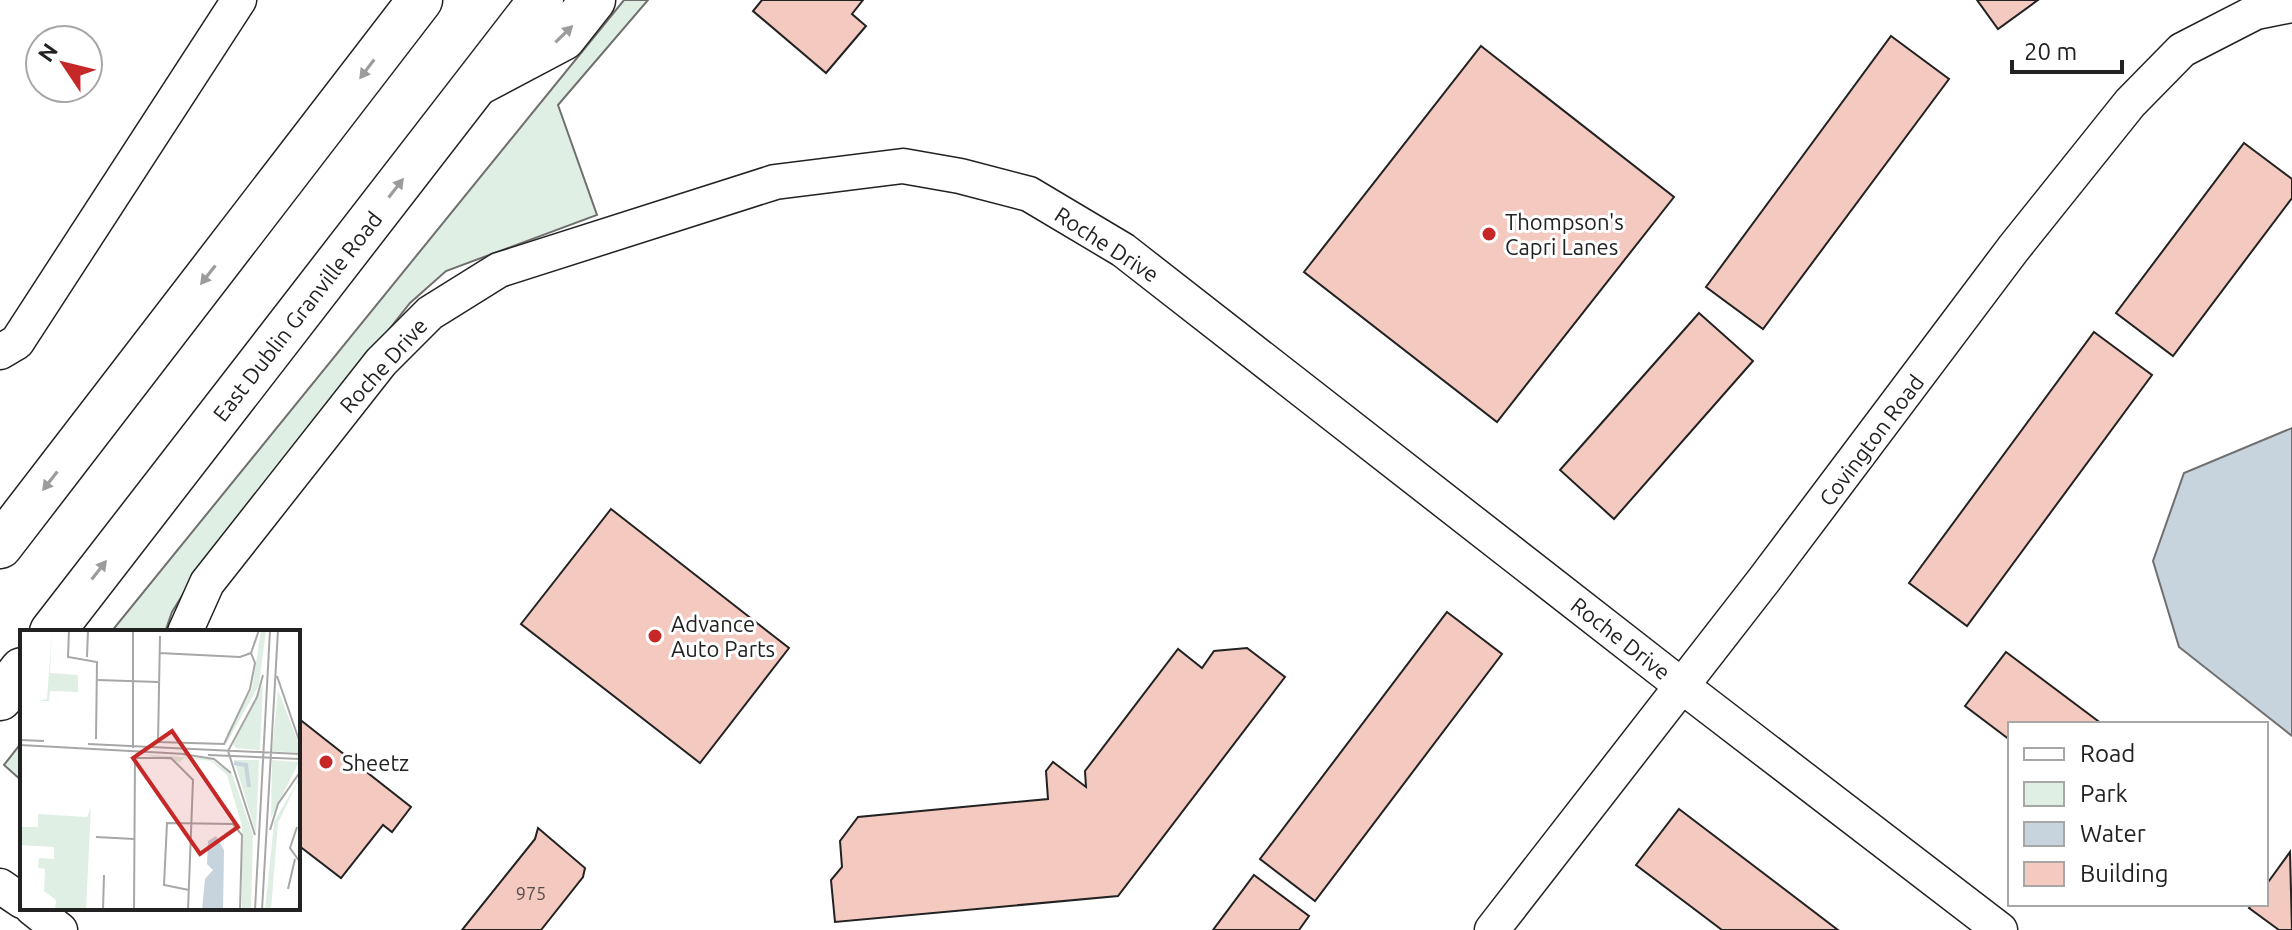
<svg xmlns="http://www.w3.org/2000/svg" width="2292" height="930" font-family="Ubuntu,sans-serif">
<rect width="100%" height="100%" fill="#fff"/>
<g fill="#e0efe3" stroke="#6f6f6f" stroke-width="2">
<polygon points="624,0 648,0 558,105 597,215 446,271 410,303 193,578 172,612 165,632 111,632"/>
<polygon points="22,742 22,781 4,765"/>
</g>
<polygon fill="#c7d3dd" stroke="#6f6f6f" stroke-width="2" points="2292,428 2292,736 2179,647 2153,561 2184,473"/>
<g fill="#f3c9c0" stroke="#222" stroke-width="2">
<polygon points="762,0 863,0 852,14 866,26 826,73 753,11"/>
<polygon points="1977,0 2038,0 1998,29"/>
<polygon points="1891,36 1949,79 1763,329 1706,287"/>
<polygon points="1481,46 1674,197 1497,422 1304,272"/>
<polygon points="2244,143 2292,179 2292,198 2173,356 2116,313"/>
<polygon points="1699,313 1753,361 1614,519 1560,470"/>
<polygon points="2094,332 2152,375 1967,626 1909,583"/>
<polygon points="611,509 789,648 700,763 521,624"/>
<polygon points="1447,612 1502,654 1315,901 1260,859"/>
<polygon points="1247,648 1285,677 1118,896 835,922 831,880 842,867 840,841 858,817 1048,799 1046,771 1053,762 1086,787 1085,771 1178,649 1202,668 1214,651"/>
<polygon points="2006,652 2102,724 2010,724 2010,740 1965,706"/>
<polygon points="298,718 411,807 392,832 383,825 341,878 298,845"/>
<polygon points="1679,809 1838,930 1722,930 1636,865"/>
<polygon points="538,828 585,868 583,877 541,930 462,930 535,839"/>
<polygon points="2290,852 2292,930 2279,930 2249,908 2252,904 2266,904 2266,885"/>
<polygon points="1254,875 1309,916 1299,930 1213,930"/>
</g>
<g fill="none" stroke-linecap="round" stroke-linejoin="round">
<defs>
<g id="street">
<polyline points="0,352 17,342 239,0"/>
<polyline points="185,632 207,583 381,362 430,313 499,270 775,182 903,166 960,176 1029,194 1123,250 1682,686 2000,930"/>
<polyline points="0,886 22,901"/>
<polyline points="32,908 60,930"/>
<polyline points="1492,930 1764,580 2013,249 2130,103 2182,50 2256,12 2292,5"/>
</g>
<g id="primary">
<polyline points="0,546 420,0"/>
<polyline points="52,632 541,0"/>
<polyline points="0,698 22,670"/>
</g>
<polyline id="highway" points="478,83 563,38 593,0"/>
</defs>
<use href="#street" stroke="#222" stroke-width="37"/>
<use href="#primary" stroke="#222" stroke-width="47"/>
<use href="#highway" stroke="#222" stroke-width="47"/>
<use href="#street" stroke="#fff" stroke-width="34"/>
<use href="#primary" stroke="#fff" stroke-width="44"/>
<use href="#highway" stroke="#fff" stroke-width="44"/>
</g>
<defs><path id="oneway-solid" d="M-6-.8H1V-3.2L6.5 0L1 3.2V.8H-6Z" transform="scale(2)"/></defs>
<g fill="#9c9c9c">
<use href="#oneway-solid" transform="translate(564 34) rotate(-44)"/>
<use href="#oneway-solid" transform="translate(367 69) rotate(127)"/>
<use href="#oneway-solid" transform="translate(396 188) rotate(-52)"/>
<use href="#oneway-solid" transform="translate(208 275) rotate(128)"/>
<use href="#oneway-solid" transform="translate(50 481) rotate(128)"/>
<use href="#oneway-solid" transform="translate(99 570) rotate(-52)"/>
</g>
<g fill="#c62828" stroke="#fff" stroke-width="3">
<circle cx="1489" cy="234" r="8"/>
<circle cx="655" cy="636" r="8"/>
<circle cx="326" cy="762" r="8"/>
</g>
<g text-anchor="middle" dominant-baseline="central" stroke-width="6" stroke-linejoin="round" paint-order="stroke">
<g font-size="18" fill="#564c4a">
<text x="531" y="893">975</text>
</g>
<g font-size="22" fill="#222" stroke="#fff" text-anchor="start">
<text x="1505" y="221">Thompson's<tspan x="1505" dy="25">Capri Lanes</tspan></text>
<text x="671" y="623">Advance<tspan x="671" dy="25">Auto Parts</tspan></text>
<text x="342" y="762">Sheetz</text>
</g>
<g font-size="22" fill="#222" stroke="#fff">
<text transform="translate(1107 244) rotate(33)">Roche Drive</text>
<text transform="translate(297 316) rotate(-52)">East Dublin Granville Road</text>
<text transform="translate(383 365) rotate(-48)">Roche Drive</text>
<text transform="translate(1871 440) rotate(-53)">Covington Road</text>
<text transform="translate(1621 638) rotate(38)">Roche Drive</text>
</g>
</g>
<g transform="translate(20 630)">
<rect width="280" height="280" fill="#fff"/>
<path d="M32 0 30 43 58 45V62L30 61 29 71H18L27 69ZM241 0H246L239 55 205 116 207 103 232 59ZM243 54 240 120 216 118 213 114ZM258 60 280 117V123L252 121ZM120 124 190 129 212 144 233 205 231 280H222V196L207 145 191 131 164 128 160 132ZM214 130H239L236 203ZM252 130 279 132 251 188ZM280 147 258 193 251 280H245L254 192ZM71 177 66 280H35L36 270 24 261 25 239 18 238 19 228 34 229V217L0 215V197H18V184L67 187Z" fill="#e0efe3"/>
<path d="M196 206 204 220 203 280H182L185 249 193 240 187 234 188 211Z" fill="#c7d3dd"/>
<path fill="none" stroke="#c7d3dd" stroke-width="4" d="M214 133 226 135 229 157"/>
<path fill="none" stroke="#a7a7a7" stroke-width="2" d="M49 0 48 27 77 32 76 109M140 6 138 112 204 114 230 59 235 33 231 23M139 23 220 27 231 23M231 23 239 0M67 27 68 0M257 46 280 113M78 50 138 52M0 110 24 111M68 114 280 124M0 115 165 124M113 118V0M162 124 194 129 211 143M188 125 280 129M115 128H151L173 150 168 280M277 197 270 218 280 232M250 200 258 174 280 142M235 205 208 121 237 67 243 45M76 207 114 209M268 259 275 229M169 260 144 255 147 193 213 194 222 205 220 280M83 280 84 245M114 280 115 127M235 280 250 0M242 280 258 0"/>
<path fill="#c62828" fill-opacity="0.15" stroke="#c62828" stroke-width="4" d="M152 101 218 197 180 224 113 128Z"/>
<rect width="280" height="280" fill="none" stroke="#222" stroke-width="4"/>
</g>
<rect x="2008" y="722" width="260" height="184" fill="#ffffff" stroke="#a7a7a7" stroke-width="2"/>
<rect x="2024" y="748" width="40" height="12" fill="#ffffff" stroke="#a7a7a7" stroke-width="2"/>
<text x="2080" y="762" font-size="24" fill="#222222">Road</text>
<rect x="2024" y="782" width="40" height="24" fill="#e0efe3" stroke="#a7a7a7" stroke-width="2"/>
<text x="2080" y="802" font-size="24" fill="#222222">Park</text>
<rect x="2024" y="822" width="40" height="24" fill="#c7d3dd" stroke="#a7a7a7" stroke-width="2"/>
<text x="2080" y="842" font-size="24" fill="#222222">Water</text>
<rect x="2024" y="862" width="40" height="24" fill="#f3c9c0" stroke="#a7a7a7" stroke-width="2"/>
<text x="2080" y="882" font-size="24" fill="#222222">Building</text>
<g transform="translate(64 64) rotate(305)"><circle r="38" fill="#ffffff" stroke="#a7a7a7" stroke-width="2"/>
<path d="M0-6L14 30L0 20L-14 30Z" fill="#c62828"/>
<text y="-12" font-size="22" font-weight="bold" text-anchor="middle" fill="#222222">N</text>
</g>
<path d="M2012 60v12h110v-12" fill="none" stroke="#222222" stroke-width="4"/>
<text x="2024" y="60" font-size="24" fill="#222222" stroke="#ffffff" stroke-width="6" paint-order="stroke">20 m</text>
</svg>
